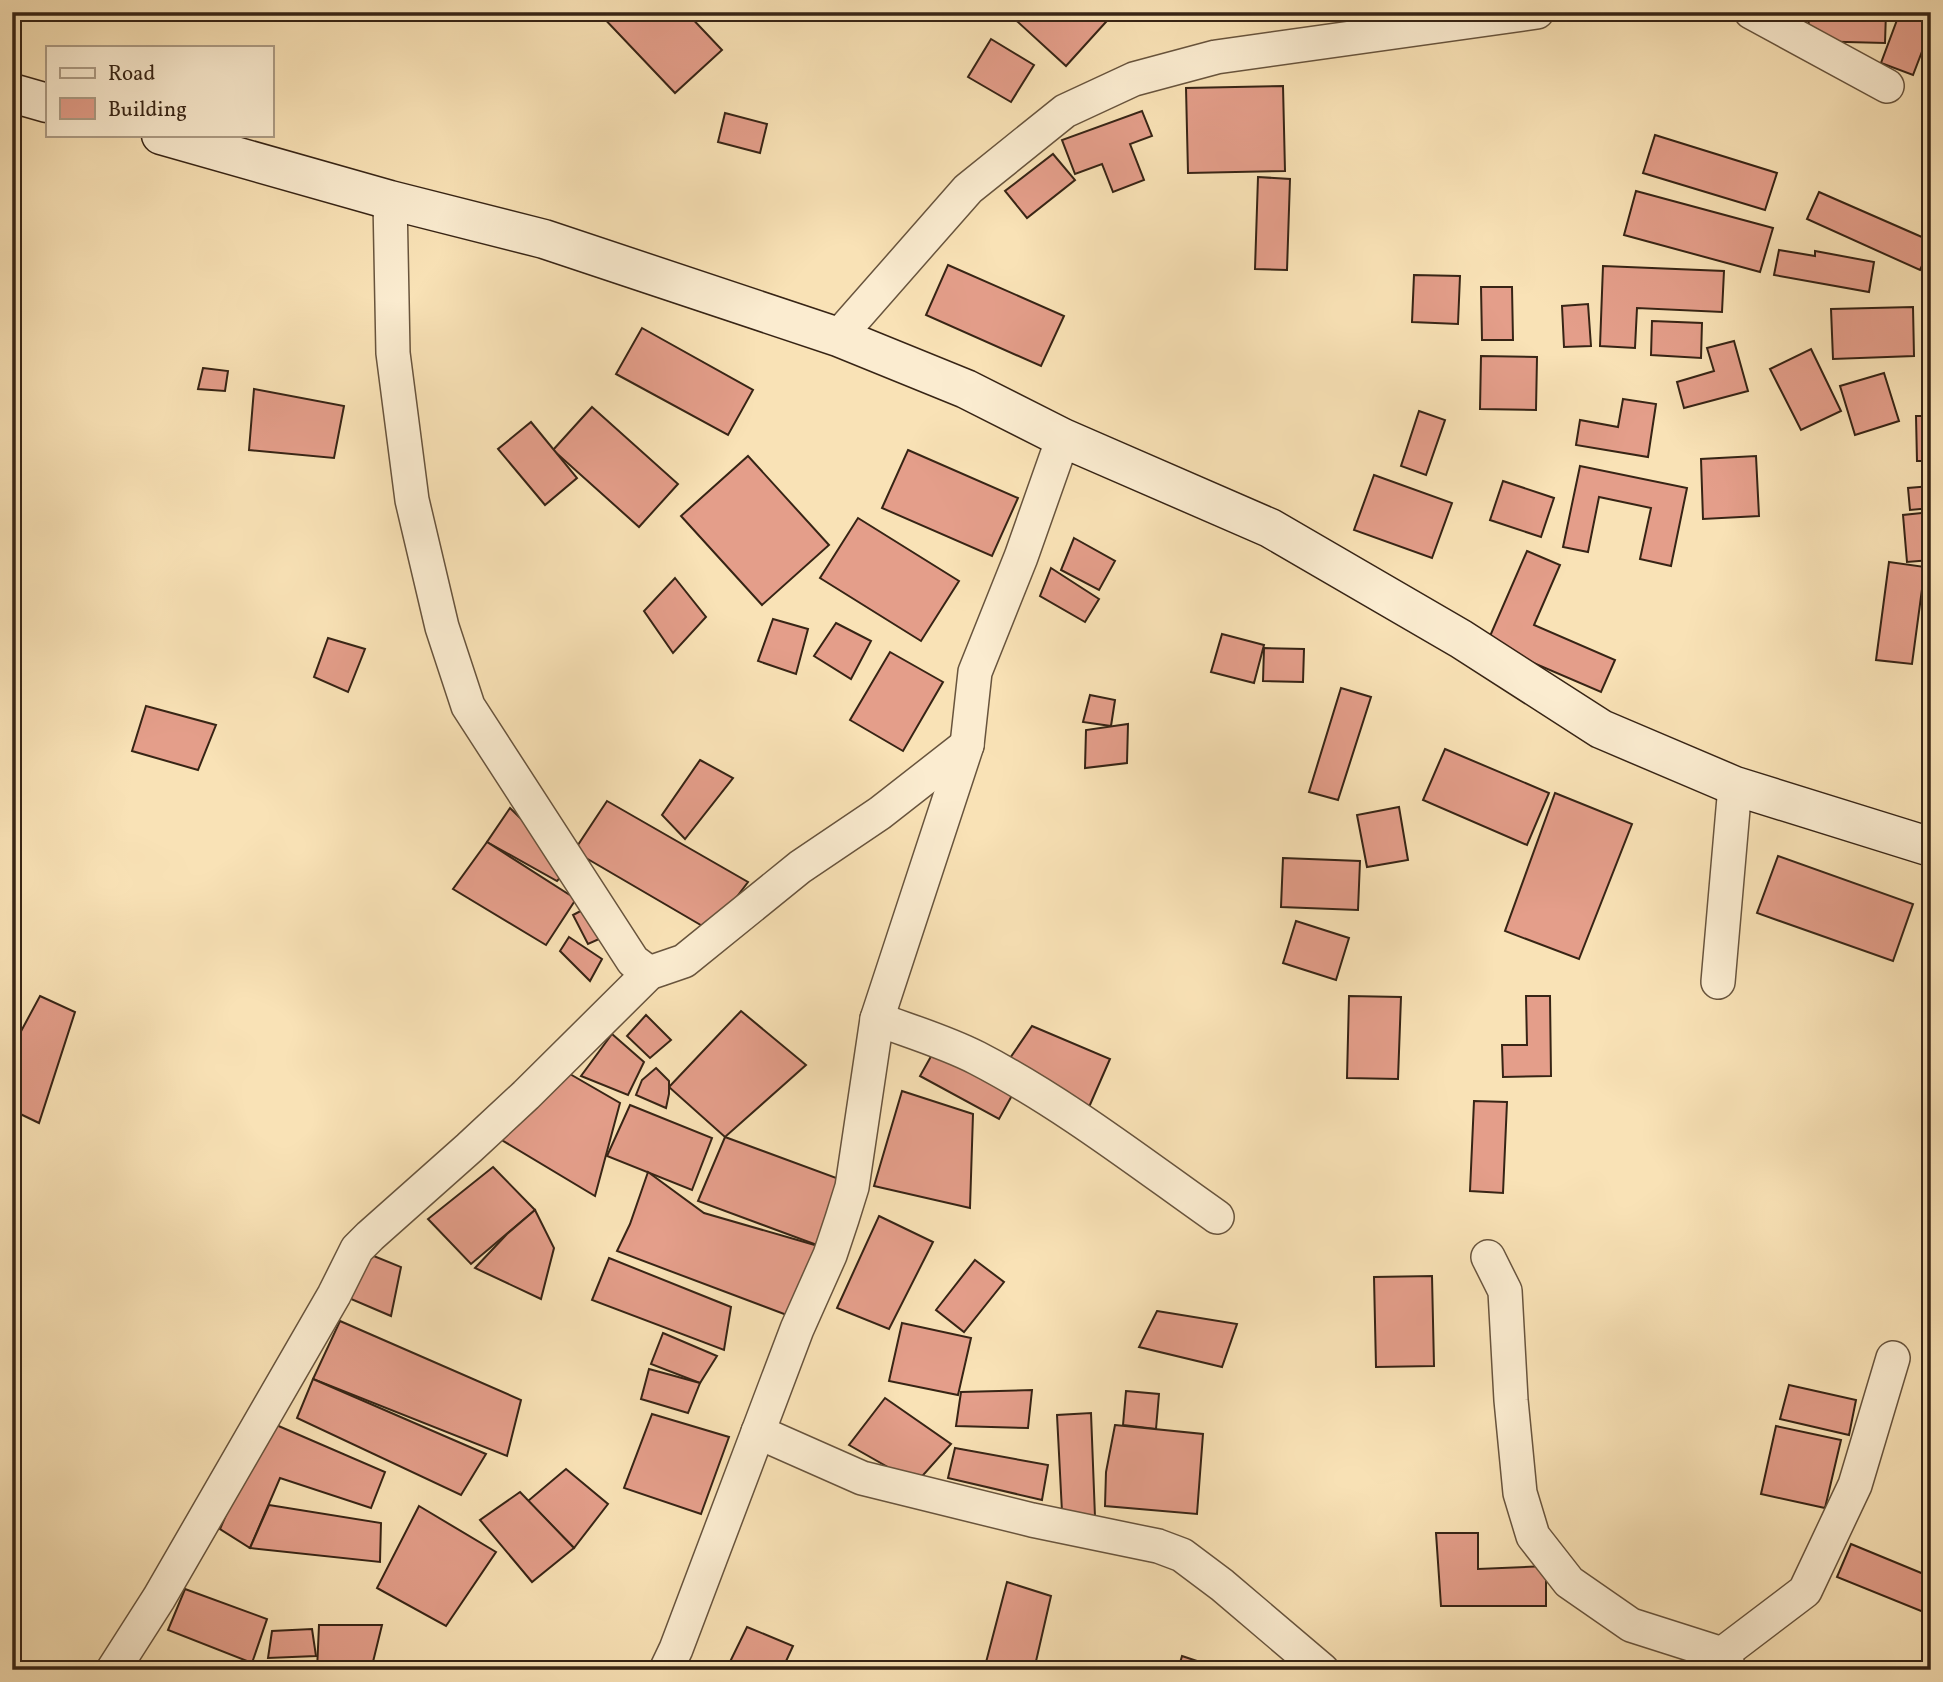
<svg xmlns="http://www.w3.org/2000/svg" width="1943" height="1682" font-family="Vollkorn,serif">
<rect width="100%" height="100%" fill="#f9e2b6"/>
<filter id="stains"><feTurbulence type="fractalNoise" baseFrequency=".00286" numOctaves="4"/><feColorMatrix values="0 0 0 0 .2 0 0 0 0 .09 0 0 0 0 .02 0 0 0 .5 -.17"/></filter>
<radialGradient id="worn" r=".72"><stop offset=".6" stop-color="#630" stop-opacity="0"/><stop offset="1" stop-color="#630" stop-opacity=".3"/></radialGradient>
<g fill="#e49e8a" stroke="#372415" stroke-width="2">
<polygon points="598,12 686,12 722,50 675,93"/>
<polygon points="1007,12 1115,12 1066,66"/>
<polygon points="1269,12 1288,12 1271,19"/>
<polygon points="1809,12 1886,12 1885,43 1808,41"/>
<polygon points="1900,12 1931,12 1931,28 1913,75 1881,63"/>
<polygon points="991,39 1034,65 1011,102 968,77"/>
<polygon points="1283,86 1285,171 1188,173 1186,88"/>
<polygon points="1142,111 1152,136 1130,144 1144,180 1113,192 1102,164 1075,174 1062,140"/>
<polygon points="725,113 767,124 760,153 718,142"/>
<polygon points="1655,135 1777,173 1765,210 1643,173"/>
<polygon points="1053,154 1075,180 1027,218 1005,191"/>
<polygon points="1258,177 1290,179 1287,270 1255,269"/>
<polygon points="1636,191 1773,228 1760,272 1624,235"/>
<polygon points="1819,192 1931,241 1931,247 1920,270 1807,219"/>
<polygon points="1779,250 1815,256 1815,251 1874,262 1869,292 1774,275"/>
<polygon points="948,265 1064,316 1041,366 926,315"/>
<polygon points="1603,266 1724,271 1722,312 1637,308 1635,348 1600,346"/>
<polygon points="1414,275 1460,276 1458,324 1412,322"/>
<polygon points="1481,287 1512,287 1513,340 1482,340"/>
<polygon points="1588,304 1591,346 1564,347 1562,306"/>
<polygon points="1913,307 1914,356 1833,359 1831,309"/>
<polygon points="1652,321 1702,323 1701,358 1651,355"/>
<polygon points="642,328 753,390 728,435 616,374"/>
<polygon points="1734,341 1748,391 1684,408 1677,382 1714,371 1707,348"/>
<polygon points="1811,349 1841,411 1801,430 1770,369"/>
<polygon points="1481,356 1537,357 1536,410 1480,409"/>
<polygon points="203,368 228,371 225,391 198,389"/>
<polygon points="1884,373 1899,421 1855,435 1840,386"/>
<polygon points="254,389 344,406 334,458 249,450"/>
<polygon points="1623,399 1656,404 1648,457 1576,445 1580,420 1618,427"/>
<polygon points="592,407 678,484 639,527 553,450"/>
<polygon points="1419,411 1445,420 1426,475 1401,466"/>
<polygon points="1916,416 1931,416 1931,461 1917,461"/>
<polygon points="531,422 577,478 545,505 498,449"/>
<polygon points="908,450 1018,498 992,556 882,508"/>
<polygon points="748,456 829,545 762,605 681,516"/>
<polygon points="1756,456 1759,516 1703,519 1701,459"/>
<polygon points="1580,466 1687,488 1671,566 1640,559 1651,508 1599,497 1588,552 1563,547"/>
<polygon points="1374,475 1452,503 1432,558 1354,530"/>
<polygon points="1503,481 1554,498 1541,537 1490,520"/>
<polygon points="1931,486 1931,508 1910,510 1908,488"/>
<polygon points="1931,512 1931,560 1907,562 1903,515"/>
<polygon points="858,518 959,581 921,641 820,578"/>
<polygon points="1074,538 1115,561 1099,590 1061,570"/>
<polygon points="1527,551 1560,565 1534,625 1615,660 1601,692 1487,643"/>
<polygon points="1889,562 1925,567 1912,664 1876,660"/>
<polygon points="1051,568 1099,599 1085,622 1040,596"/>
<polygon points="675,578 706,617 673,653 644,611"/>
<polygon points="773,619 808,629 796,674 758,661"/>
<polygon points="836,623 871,641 851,679 814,656"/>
<polygon points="1222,634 1264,645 1254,683 1211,672"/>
<polygon points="328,638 365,649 348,692 314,677"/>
<polygon points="1264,648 1304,649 1303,682 1263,681"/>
<polygon points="890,652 943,682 903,751 850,720"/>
<polygon points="1341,688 1371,697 1338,800 1309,792"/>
<polygon points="1090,695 1115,700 1111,726 1083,722"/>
<polygon points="146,706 216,725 198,770 132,751"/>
<polygon points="1128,724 1127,763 1085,768 1086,730"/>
<polygon points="1445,749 1549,793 1527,845 1423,800"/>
<polygon points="700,760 733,778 685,839 662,815"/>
<polygon points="1555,793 1632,824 1579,959 1505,931"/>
<polygon points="607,801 748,882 711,931 574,851"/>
<polygon points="1399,807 1408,860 1367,867 1357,815"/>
<polygon points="510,808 570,867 557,881 487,842"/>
<polygon points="487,842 576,899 546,945 453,889"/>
<polygon points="1778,856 1913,904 1893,961 1757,913"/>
<polygon points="1283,858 1360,861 1358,910 1281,907"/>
<polygon points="588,907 608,935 588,944 573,915"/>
<polygon points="1296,921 1349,938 1336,980 1283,963"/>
<polygon points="569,937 602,959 590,981 560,951"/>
<polygon points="40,996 75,1012 39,1123 12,1110 12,1048"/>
<polygon points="1349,996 1401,997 1398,1079 1347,1078"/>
<polygon points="1526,996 1550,996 1551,1076 1503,1077 1502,1045 1527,1045"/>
<polygon points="741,1011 806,1065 725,1137 669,1087"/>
<polygon points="646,1015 671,1040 650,1058 627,1036"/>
<polygon points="1032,1026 1110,1059 1089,1107 1006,1064"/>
<polygon points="612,1034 644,1062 628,1095 581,1076"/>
<polygon points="938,1044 1015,1090 999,1119 920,1076"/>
<polygon points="656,1068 669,1081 669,1094 666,1108 636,1095 642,1080"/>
<polygon points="563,1070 620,1103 595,1196 500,1139"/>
<polygon points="902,1091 973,1114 970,1208 874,1186"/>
<polygon points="1474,1101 1507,1102 1503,1193 1470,1191"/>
<polygon points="630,1105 712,1138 692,1190 607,1156"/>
<polygon points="725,1137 850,1183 825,1248 698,1201"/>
<polygon points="493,1167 535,1210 471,1264 428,1219"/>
<polygon points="648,1172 704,1213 825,1248 792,1317 617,1251 630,1224"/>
<polygon points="535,1210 554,1248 541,1299 475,1268 507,1234"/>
<polygon points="879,1216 933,1242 889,1329 837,1308"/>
<polygon points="359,1250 401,1267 391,1316 344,1296"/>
<polygon points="609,1258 731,1307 724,1350 592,1300"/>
<polygon points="975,1260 1004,1282 964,1332 936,1310"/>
<polygon points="1432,1276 1434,1366 1376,1367 1374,1277"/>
<polygon points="1157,1311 1237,1324 1222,1367 1139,1347"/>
<polygon points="340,1321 521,1400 507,1456 313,1379"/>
<polygon points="902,1323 971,1338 958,1395 889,1381"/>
<polygon points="663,1333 717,1356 700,1383 651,1364"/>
<polygon points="649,1369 700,1383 688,1413 641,1399"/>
<polygon points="313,1379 486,1454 461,1495 297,1418"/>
<polygon points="1789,1385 1856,1400 1849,1435 1780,1419"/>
<polygon points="1032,1390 1028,1428 956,1426 961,1392"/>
<polygon points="1126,1391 1159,1394 1156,1429 1123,1425"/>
<polygon points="885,1398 951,1444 916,1483 849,1445"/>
<polygon points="1091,1413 1095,1517 1062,1512 1057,1415"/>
<polygon points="652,1414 729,1437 701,1514 624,1488"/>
<polygon points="267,1421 385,1472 371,1508 280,1478 250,1548 220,1529"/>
<polygon points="1115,1425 1203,1434 1197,1514 1105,1506 1106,1472"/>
<polygon points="1776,1426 1841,1440 1825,1508 1761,1494"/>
<polygon points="955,1448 1048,1465 1042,1500 948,1478"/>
<polygon points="566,1469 608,1504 574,1548 528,1501"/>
<polygon points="520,1492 574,1548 532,1582 480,1520"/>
<polygon points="269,1505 381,1523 380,1562 250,1548"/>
<polygon points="419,1506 496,1552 446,1626 377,1588"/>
<polygon points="1436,1533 1478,1533 1478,1569 1546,1566 1546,1606 1441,1606"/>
<polygon points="1851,1544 1931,1577 1931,1615 1837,1577"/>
<polygon points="1007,1582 1051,1596 1034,1670 984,1670"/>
<polygon points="185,1589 267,1619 252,1663 168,1630"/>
<polygon points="319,1625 382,1625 371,1670 317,1670"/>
<polygon points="747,1627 793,1646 782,1670 726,1670"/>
<polygon points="312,1629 316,1656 268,1658 272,1631"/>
<polygon points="1182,1656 1224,1670 1178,1670"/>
</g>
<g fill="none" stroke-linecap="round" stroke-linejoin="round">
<defs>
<g id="minor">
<polyline points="1751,12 1887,86"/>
<polyline points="390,200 393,353 412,500 442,627 468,706 633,961 649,973"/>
<polyline points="838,337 968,189 1065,111 1134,79 1216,57 1537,12"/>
<polyline points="1718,982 1735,786"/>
<path d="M877 1019C909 1031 946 1042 977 1058 1062 1102 1139 1162 1217 1217"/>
<polyline points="1488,1257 1505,1291 1511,1400 1520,1493 1533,1536 1569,1582 1631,1625 1722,1654"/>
<polyline points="758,1432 862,1478 1032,1520 1158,1546 1182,1555 1222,1585 1322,1670"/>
<polyline points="113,1670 159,1598 334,1295 357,1249 370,1236 469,1148 526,1095 649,973 684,961 800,867 880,813 967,745"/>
<polyline points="666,1670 676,1649 797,1329 830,1255 842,1219 852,1187 877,1019 967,745 975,672 1021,557 1063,438"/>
<polyline points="1730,1670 1722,1654 1805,1591 1855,1485 1893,1358"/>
</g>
<g id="secondary">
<polyline points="12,93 47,103"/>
<polyline points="161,135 390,200 544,239 838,337 966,389 1063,438 1270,528 1461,639 1601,729 1735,786 1931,847"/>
</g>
</defs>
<use href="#minor" stroke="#68543d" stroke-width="36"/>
<use href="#secondary" stroke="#372415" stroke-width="41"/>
<use href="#minor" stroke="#fbecd0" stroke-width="33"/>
<use href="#secondary" stroke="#fbecd0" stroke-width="38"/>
</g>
<rect width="1943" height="1682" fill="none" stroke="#f9e2b6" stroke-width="42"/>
<rect x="14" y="14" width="1915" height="1654" fill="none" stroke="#372415" stroke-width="3.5"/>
<rect x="21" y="21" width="1901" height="1640" fill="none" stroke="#372415" stroke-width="2"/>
<rect x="46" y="46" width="228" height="91" fill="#fbecd0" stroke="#ad9c85" stroke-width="2"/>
<rect x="60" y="68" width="35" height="10" fill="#fbecd0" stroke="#ad9c85" stroke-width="2"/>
<text x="108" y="80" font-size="21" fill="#372415">Road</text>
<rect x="60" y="98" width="35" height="21" fill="#e49e8a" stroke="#ad9c85" stroke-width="2"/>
<text x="108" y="116" font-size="21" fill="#372415">Building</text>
<rect width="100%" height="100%" filter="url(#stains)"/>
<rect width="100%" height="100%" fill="url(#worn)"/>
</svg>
